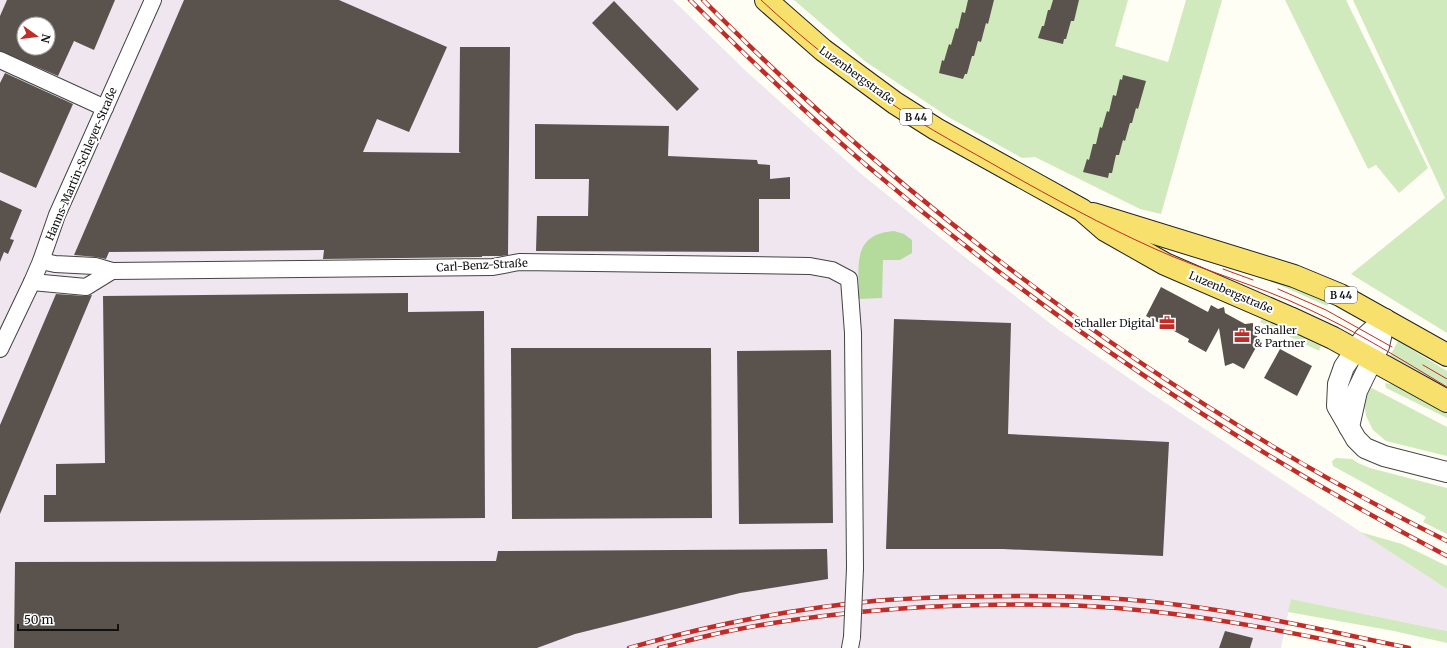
<svg xmlns="http://www.w3.org/2000/svg" width="1447" height="648" font-family="Merriweather,serif">
<rect width="100%" height="100%" fill="#fffef5"/>
<path fill="#efe6ef" fill-rule="evenodd" d="M0 0H673L747 72 860 173 961 254 1059 330 1149 392 1447 589V631L1291 599 1281 648H0ZM24 24H48V48H24Z"/>
<g fill="#d1eabd">
<polygon points="794,0 1128,0 1115,46 1168,62 1186,0 1222,0 1161,214 1140,209 1035,157 1022,158 950,118 866,62"/>
<polygon points="1285,0 1346,0 1428,168 1399,193 1376,165 1368,169"/>
<polygon points="1353,0 1447,0 1447,333 1351,274 1445,198"/>
<polygon points="1169,244 1331,298 1327,306 1275,283"/>
<polygon points="1262,319 1321,346 1319,351 1260,322"/>
<polygon points="1398,341 1447,371 1447,394 1387,361"/>
<polygon points="1385,383 1395,385 1447,410 1447,418 1386,388"/>
<polygon points="1370,387 1447,427 1447,456 1386,441 1373,430 1366,416 1364,403"/>
<polygon points="1336,458 1352,459 1358,463 1370,468 1447,488 1447,534 1423,522 1426,517 1333,466 1332,461"/>
<polygon points="1360,532 1402,544 1447,566 1447,589"/>
<polygon points="1291,599 1447,631 1447,643 1394,631 1288,612"/>
</g>
<path fill="#b4db9c" d="M894 231 904 234 912 240V253L900 260H883L882 298 859 299C859 267 851 234 894 231Z"/>
<g fill="#5a534d" fill-rule="evenodd">
<path d="M7 0H115L94 50 74 41 58 76 0 51V16ZM24 24H48V48H24Z"/>
<polygon points="184,0 339,0 447,47 409,132 377,119 363,152 461,153 459,152 460,47 510,47 508,255 501,256 482,256 482,257 323,259 324,250 109,252 106,259 96,257 74,255"/>
<polygon points="968,0 994,0 988,24 986,23 981,42 978,41 974,56 972,56 967,74 965,74 963,79 939,73 942,60 944,61 949,44 951,45 956,28 958,29 962,12 965,13"/>
<polygon points="1053,0 1079,0 1074,21 1071,21 1066,39 1064,39 1063,44 1038,38 1042,26 1044,26 1048,10 1050,10"/>
<polygon points="614,1 699,89 677,111 592,23"/>
<polygon points="5,73 73,104 36,188 0,172 0,83"/>
<polygon points="1123,75 1146,81 1138,109 1136,108 1132,123 1130,123 1125,141 1123,140 1119,155 1116,155 1112,173 1109,173 1108,178 1083,172 1087,159 1089,160 1093,144 1096,144 1100,127 1102,128 1107,111 1109,112 1113,95 1116,96 1120,79 1122,80"/>
<polygon points="535,124 669,126 668,156 757,160 758,164 770,165 770,179 790,177 790,199 759,199 759,252 536,251 537,216 588,216 589,179 535,179"/>
<polygon points="0,200 22,210 10,239 14,240 8,254 4,252 0,262"/>
<polygon points="1161,287 1208,312 1211,305 1218,309 1224,307 1225,313 1245,324 1253,323 1253,328 1260,332 1255,340 1259,342 1244,369 1233,363 1225,366 1219,328 1206,352 1188,342 1189,339 1146,316"/>
<polygon points="408,293 408,312 484,311 485,518 44,522 44,495 56,495 56,464 105,463 103,296"/>
<polygon points="56,294 85,296 92,295 0,514 0,425"/>
<polygon points="894,319 1011,323 1008,434 1169,442 1163,556 1003,549 886,549"/>
<polygon points="511,348 711,348 712,518 512,519"/>
<polygon points="1280,349 1312,366 1297,396 1264,378"/>
<polygon points="831,350 833,523 739,524 737,351"/>
<polygon points="827,549 828,579 740,593 575,634 537,648 14,648 15,562 496,561 498,551"/>
<polygon points="1225,631 1253,638 1250,648 1219,648"/>
</g>
<g fill="none" stroke-linecap="round" stroke-linejoin="round">
<defs>
<g id="minor">
<polyline points="0,60 105,108"/>
<polyline points="41,261 55,264 95,266 112,271 493,267 519,262 810,266 832,270 849,279 853,333 855,568"/>
<polyline points="32,282 86,287 112,271"/>
<polyline points="0,349 32,282 41,261 57,215 153,0"/>
<polyline points="850,648 852,637"/>
</g>
<g id="tertiary">
<polyline points="1385,319 1364,338 1344,367 1338,384 1337,406 1356,439 1365,448 1384,456 1447,472"/>
<polyline points="1349,427 1357,391 1379,346 1385,319"/>
</g>
<g id="primary">
<polyline points="766,0 823,50 895,103 936,129 1082,210 1105,230 1165,264 1290,318 1333,338 1447,401"/>
<polyline points="1093,214 1294,276 1340,295 1447,355"/>
</g>
</defs>
<use href="#minor" stroke="#444" stroke-width="18"/>
<use href="#tertiary" stroke="#444" stroke-width="22"/>
<use href="#primary" stroke="#222" stroke-width="24"/>
<use href="#minor" stroke="#fff" stroke-width="16"/>
<use href="#tertiary" stroke="#fff" stroke-width="20"/>
<use href="#primary" stroke="#f8e06c" stroke-width="22"/>
<g stroke="#c22c27" stroke-width="1">
<path d="M761 0C802 38 845 73 892 104 928 129 967 149 1005 171 1053 198 1102 225 1153 248 1203 271 1258 285 1308 309 1356 331 1402 360 1447 387"/>
<polyline points="1223,269 1253,280"/>
<polyline points="1278,289 1326,310 1392,347"/>
<polyline points="1423,365 1447,379"/>
</g>
<defs>
<g id="rail">
<path d="M690 0C747 57 805 113 866 165 1045 317 1239 447 1447 556"/>
<path d="M703 0C741 38 780 76 820 112 1009 281 1220 429 1447 541"/>
<path d="M629 648C709 625 792 609 874 601 924 597 975 596 1025 596 1076 596 1128 598 1179 605 1256 614 1333 632 1409 648"/>
<path d="M659 648C682 642 705 636 729 631 793 618 859 611 924 607 988 604 1053 603 1117 608 1200 615 1283 630 1364 648"/>
</g>
</defs>
<use href="#rail" stroke="#c22c27" stroke-width="4.5"/>
<use href="#rail" stroke="#fff" stroke-width="3" stroke-dasharray="9" stroke-linecap="butt"/>
<defs>
<polyline id="minor-bridge" points="852,637 855,568"/>
</defs>
<use href="#minor-bridge" stroke="#444" stroke-width="18" stroke-linecap="butt"/>
<use href="#minor-bridge" stroke="#fff" stroke-width="16"/>
</g>
<defs>
<symbol id="office-bare" viewBox="-9 -9 18 18"><path d="M-6-3h4V-5.5h4V-3h4V5H-6ZM-1-4.5V-3h2v-1.5ZM-6 0V1H6V0Z" fill="#c22c27" stroke="#fff" stroke-width="2.5" paint-order="stroke"/></symbol>
</defs>
<g fill-rule="evenodd">
<use href="#office-bare" x="1156" y="312" width="22" height="22"/>
<use href="#office-bare" x="1231" y="325" width="22" height="22"/>
</g>
<g text-anchor="middle" dominant-baseline="central" stroke-width="4" stroke-linejoin="round" paint-order="stroke">
<g fill="#fff" stroke="#585858" stroke-width="1">
<rect x="900" y="109" width="32" height="16" rx="3"/>
<rect x="1325" y="287" width="32" height="16" rx="3"/>
</g>
<g font-size="10" font-weight="bold" fill="#111">
<text x="916" y="117">B 44</text>
<text x="1341" y="295">B 44</text>
</g>
<g font-size="11" fill="#111" stroke="#fff">
<text transform="translate(857 75) rotate(36)">Luzenbergstraße</text>
<text transform="translate(81 164) rotate(-67)">Hanns-Martin-Schleyer-Straße</text>
<text transform="translate(482 265) rotate(-3)">Carl-Benz-Straße</text>
<text transform="translate(1231 292) rotate(23)">Luzenbergstraße</text>
</g>
<g font-size="11" fill="#111" stroke="#fff" text-anchor="end">
<text x="1155" y="323">Schaller Digital</text>
<text x="1254" y="330" text-anchor="start">Schaller<tspan x="1254" dy="13">&amp; Partner</tspan></text>
</g>
</g>
<g transform="translate(36 36) rotate(104)"><circle r="19" fill="#ffffff" stroke="#a0a0a0"/>
<path d="M0-3L7 15L0 10L-7 15Z" fill="#c22c27"/>
<text y="-6" font-size="11" font-weight="bold" text-anchor="middle" fill="#111111">N</text>
</g>
<path d="M18 624v6h100v-6" fill="none" stroke="#111111" stroke-width="2"/>
<text x="24" y="624" font-size="12" fill="#111111" stroke="#ffffff" stroke-width="3" paint-order="stroke">50 m</text>
</svg>
